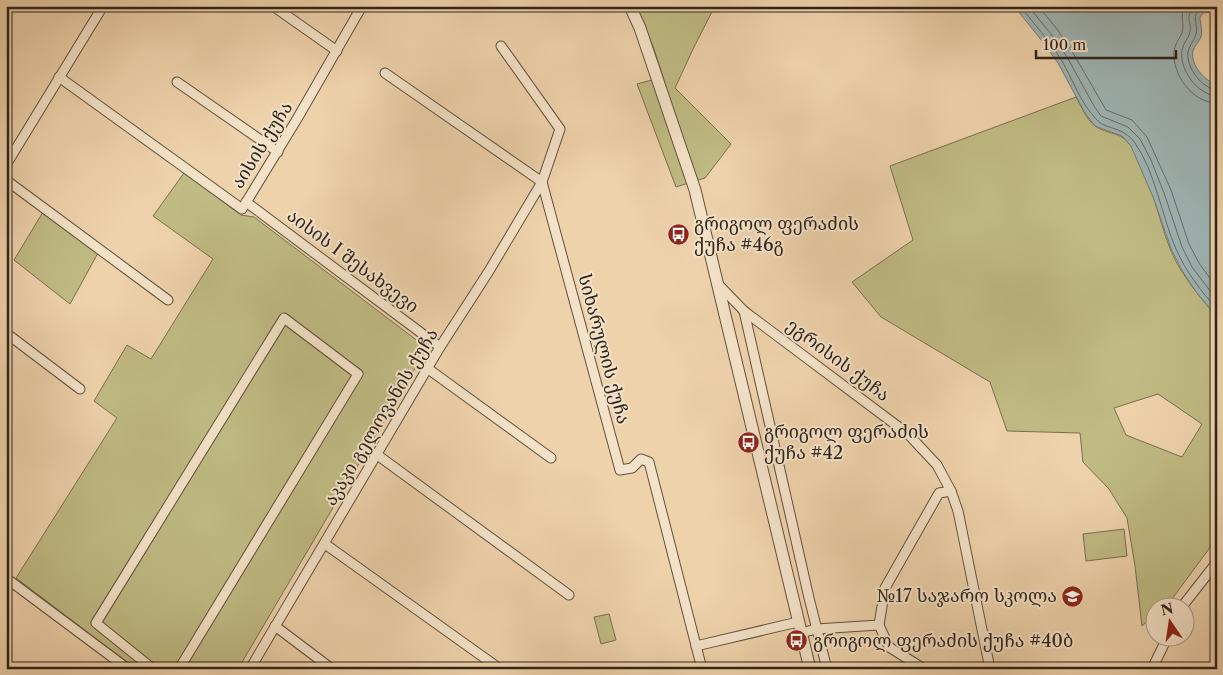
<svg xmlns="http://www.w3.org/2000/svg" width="1223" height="675" font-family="'Libre Caslon Text','Noto Serif Georgian',serif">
<rect width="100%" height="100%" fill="#eed2ab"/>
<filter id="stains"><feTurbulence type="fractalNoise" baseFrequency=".004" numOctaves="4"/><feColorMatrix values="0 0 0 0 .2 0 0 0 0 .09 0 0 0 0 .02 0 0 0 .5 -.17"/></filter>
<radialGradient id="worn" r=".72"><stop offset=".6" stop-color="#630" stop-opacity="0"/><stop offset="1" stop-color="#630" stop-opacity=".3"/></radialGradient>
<g fill="#c0ba83" stroke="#786f50" fill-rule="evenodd">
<polygon points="634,6 715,6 694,47 675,88 731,144 705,178 676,187 637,84 663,77 653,46"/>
<path d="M1076 97C1081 106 1087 120 1095 126 1108 135 1121 131 1131 146 1152 177 1157 217 1171 251 1182 276 1199 296 1217 317V538L1172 599 1162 607 1156 608 1155 614 1142 626 1135 566 1127 518 1109 489 1083 462 1080 433 1007 431 990 382 881 317 852 282 913 240 890 166ZM1158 394 1202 424 1182 457 1126 435 1114 408Z"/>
<polygon points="184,173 241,215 254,217 427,348 238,669 136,669 16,578 117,418 94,401 127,345 151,359 213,259 153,216"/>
<polygon points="43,212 98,253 70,304 14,260"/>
<polygon points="1124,529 1127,556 1086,561 1083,534"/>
<polygon points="609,614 616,640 601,644 594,617"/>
</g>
<path fill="#9fb5b5" stroke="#737b78" d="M1014 6H1217V14L1211 12 1203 13 1200 17C1200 24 1203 31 1201 37 1199 42 1194 46 1193 51 1190 65 1205 81 1217 85V317L1197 293 1183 272 1172 251 1153 197 1131 146 1122 136 1095 126 1085 113 1058 63 1042 41Z"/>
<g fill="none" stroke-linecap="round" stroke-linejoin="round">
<g stroke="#686c68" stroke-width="1">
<path d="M1020 6C1034 24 1050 41 1062 61 1073 80 1081 104 1097 120 1106 130 1123 126 1135 143 1155 171 1162 217 1176 249 1186 272 1201 291 1217 309"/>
<polyline points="1028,6 1051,34 1067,57 1094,106 1101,116 1128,127 1140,139 1151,160 1164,193 1182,247 1192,267 1217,300"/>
<polyline points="1038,6 1057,29 1073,53 1106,110 1132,120 1147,137 1171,190 1189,244 1199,263 1217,288"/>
<path d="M1185 6C1179 17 1185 24 1182 33 1179 39 1175 44 1174 51 1172 74 1192 103 1217 103"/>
<path d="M1194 6C1184 20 1192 21 1190 32 1189 38 1183 43 1182 50 1179 69 1197 95 1217 96"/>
<path d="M1217 9C1208 5 1201 7 1196 14 1194 21 1198 27 1196 34 1195 40 1189 45 1188 52 1186 67 1201 88 1217 90"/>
</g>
<defs>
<g id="minor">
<polyline points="273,6 337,51"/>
<polyline points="385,73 542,182 620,470 632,468 641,459 649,462 702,669"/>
<polyline points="59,77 242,209 297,119 362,6"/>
<polyline points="177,82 278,152"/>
<polyline points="6,165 103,6"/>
<polyline points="6,180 168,300"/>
<polyline points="246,202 440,347"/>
<polyline points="717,283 744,311 908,434 937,465 951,491 958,511 990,669"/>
<polyline points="744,311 809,598 827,669"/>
<polyline points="6,333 80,389"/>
<polyline points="427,368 551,458"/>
<polyline points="376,454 569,595"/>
<polyline points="325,544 500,669"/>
<polyline points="6,578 128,669"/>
<polyline points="1181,608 1217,562"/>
<polyline points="879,625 885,588 939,493 951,491"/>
<polyline points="275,626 332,669"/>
<polyline points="801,633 816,629 879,625 889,647 924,669"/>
<polyline points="696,646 798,622"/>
<polyline points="153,669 96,623 284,318 358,374 179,669"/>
<polyline points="250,669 440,347 489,271 542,182 560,129 501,46"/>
<polyline points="1152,669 1167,638"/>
</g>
<polyline id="tertiary" points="630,6 640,28 695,190 810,669"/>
</defs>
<use href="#minor" stroke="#605040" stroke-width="11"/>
<use href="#tertiary" stroke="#605040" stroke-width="13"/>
<use href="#minor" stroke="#f4e2c8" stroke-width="9"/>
<use href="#tertiary" stroke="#f4e2c8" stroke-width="11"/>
</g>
<defs>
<symbol id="bus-disc" viewBox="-11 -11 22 22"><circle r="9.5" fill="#8f2418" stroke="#f4e2c8"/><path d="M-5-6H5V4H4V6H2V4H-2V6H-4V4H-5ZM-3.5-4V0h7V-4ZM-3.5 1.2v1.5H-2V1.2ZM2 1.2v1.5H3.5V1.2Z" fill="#fff"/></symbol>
<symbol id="school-disc" viewBox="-11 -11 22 22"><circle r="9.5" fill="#8f2418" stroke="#f4e2c8"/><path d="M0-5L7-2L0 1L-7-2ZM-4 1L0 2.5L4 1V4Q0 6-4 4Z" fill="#fff"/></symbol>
</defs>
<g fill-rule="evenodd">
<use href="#bus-disc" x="666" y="222" width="25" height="25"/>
<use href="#bus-disc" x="736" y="430" width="25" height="25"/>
<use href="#school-disc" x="1060" y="584" width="25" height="25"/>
<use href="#bus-disc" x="784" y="628" width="25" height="25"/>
</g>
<g text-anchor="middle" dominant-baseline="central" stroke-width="4" stroke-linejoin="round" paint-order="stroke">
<g font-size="18" fill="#30241c" stroke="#f4e2c8">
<text transform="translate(262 145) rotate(-58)">აისის ქუჩა</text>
<text transform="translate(353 261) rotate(37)">აისის I შესახვევი</text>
<text transform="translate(604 349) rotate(75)">სიხარულის ქუჩა</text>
<text transform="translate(838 360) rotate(37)">ეგრისის ქუჩა</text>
<text transform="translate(381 417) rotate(-59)">აკაკი გელოვანის ქუჩა</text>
</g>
<g font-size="18" fill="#30241c" stroke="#f4e2c8" text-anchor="start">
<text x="694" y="224">გრიგოლ ფერაძის<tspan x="694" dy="21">ქუჩა #46გ</tspan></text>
<text x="764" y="432">გრიგოლ ფერაძის<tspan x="764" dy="21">ქუჩა #42</tspan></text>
<text x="1057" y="596" text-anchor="end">№17 საჯარო სკოლა</text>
<text x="813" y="641">გრიგოლ ფერაძის ქუჩა #40ბ</text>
</g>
</g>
<rect width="1223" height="675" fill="none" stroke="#eed2ab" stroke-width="25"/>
<rect x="8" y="8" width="1208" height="660" fill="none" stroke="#30241c" stroke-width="2.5"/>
<rect x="12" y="12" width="1198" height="650" fill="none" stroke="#30241c"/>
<g transform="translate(1170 622) rotate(347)"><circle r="24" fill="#f4e2c8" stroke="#a69683"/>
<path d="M0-4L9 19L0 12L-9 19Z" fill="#8f2418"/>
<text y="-8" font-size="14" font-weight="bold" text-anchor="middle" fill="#30241c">N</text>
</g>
<path d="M1036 50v8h140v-8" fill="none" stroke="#30241c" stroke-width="2.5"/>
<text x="1043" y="50" font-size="15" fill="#30241c" stroke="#f4e2c8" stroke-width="4" paint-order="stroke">100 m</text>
<rect width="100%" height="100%" filter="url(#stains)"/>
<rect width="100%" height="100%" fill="url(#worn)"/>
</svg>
